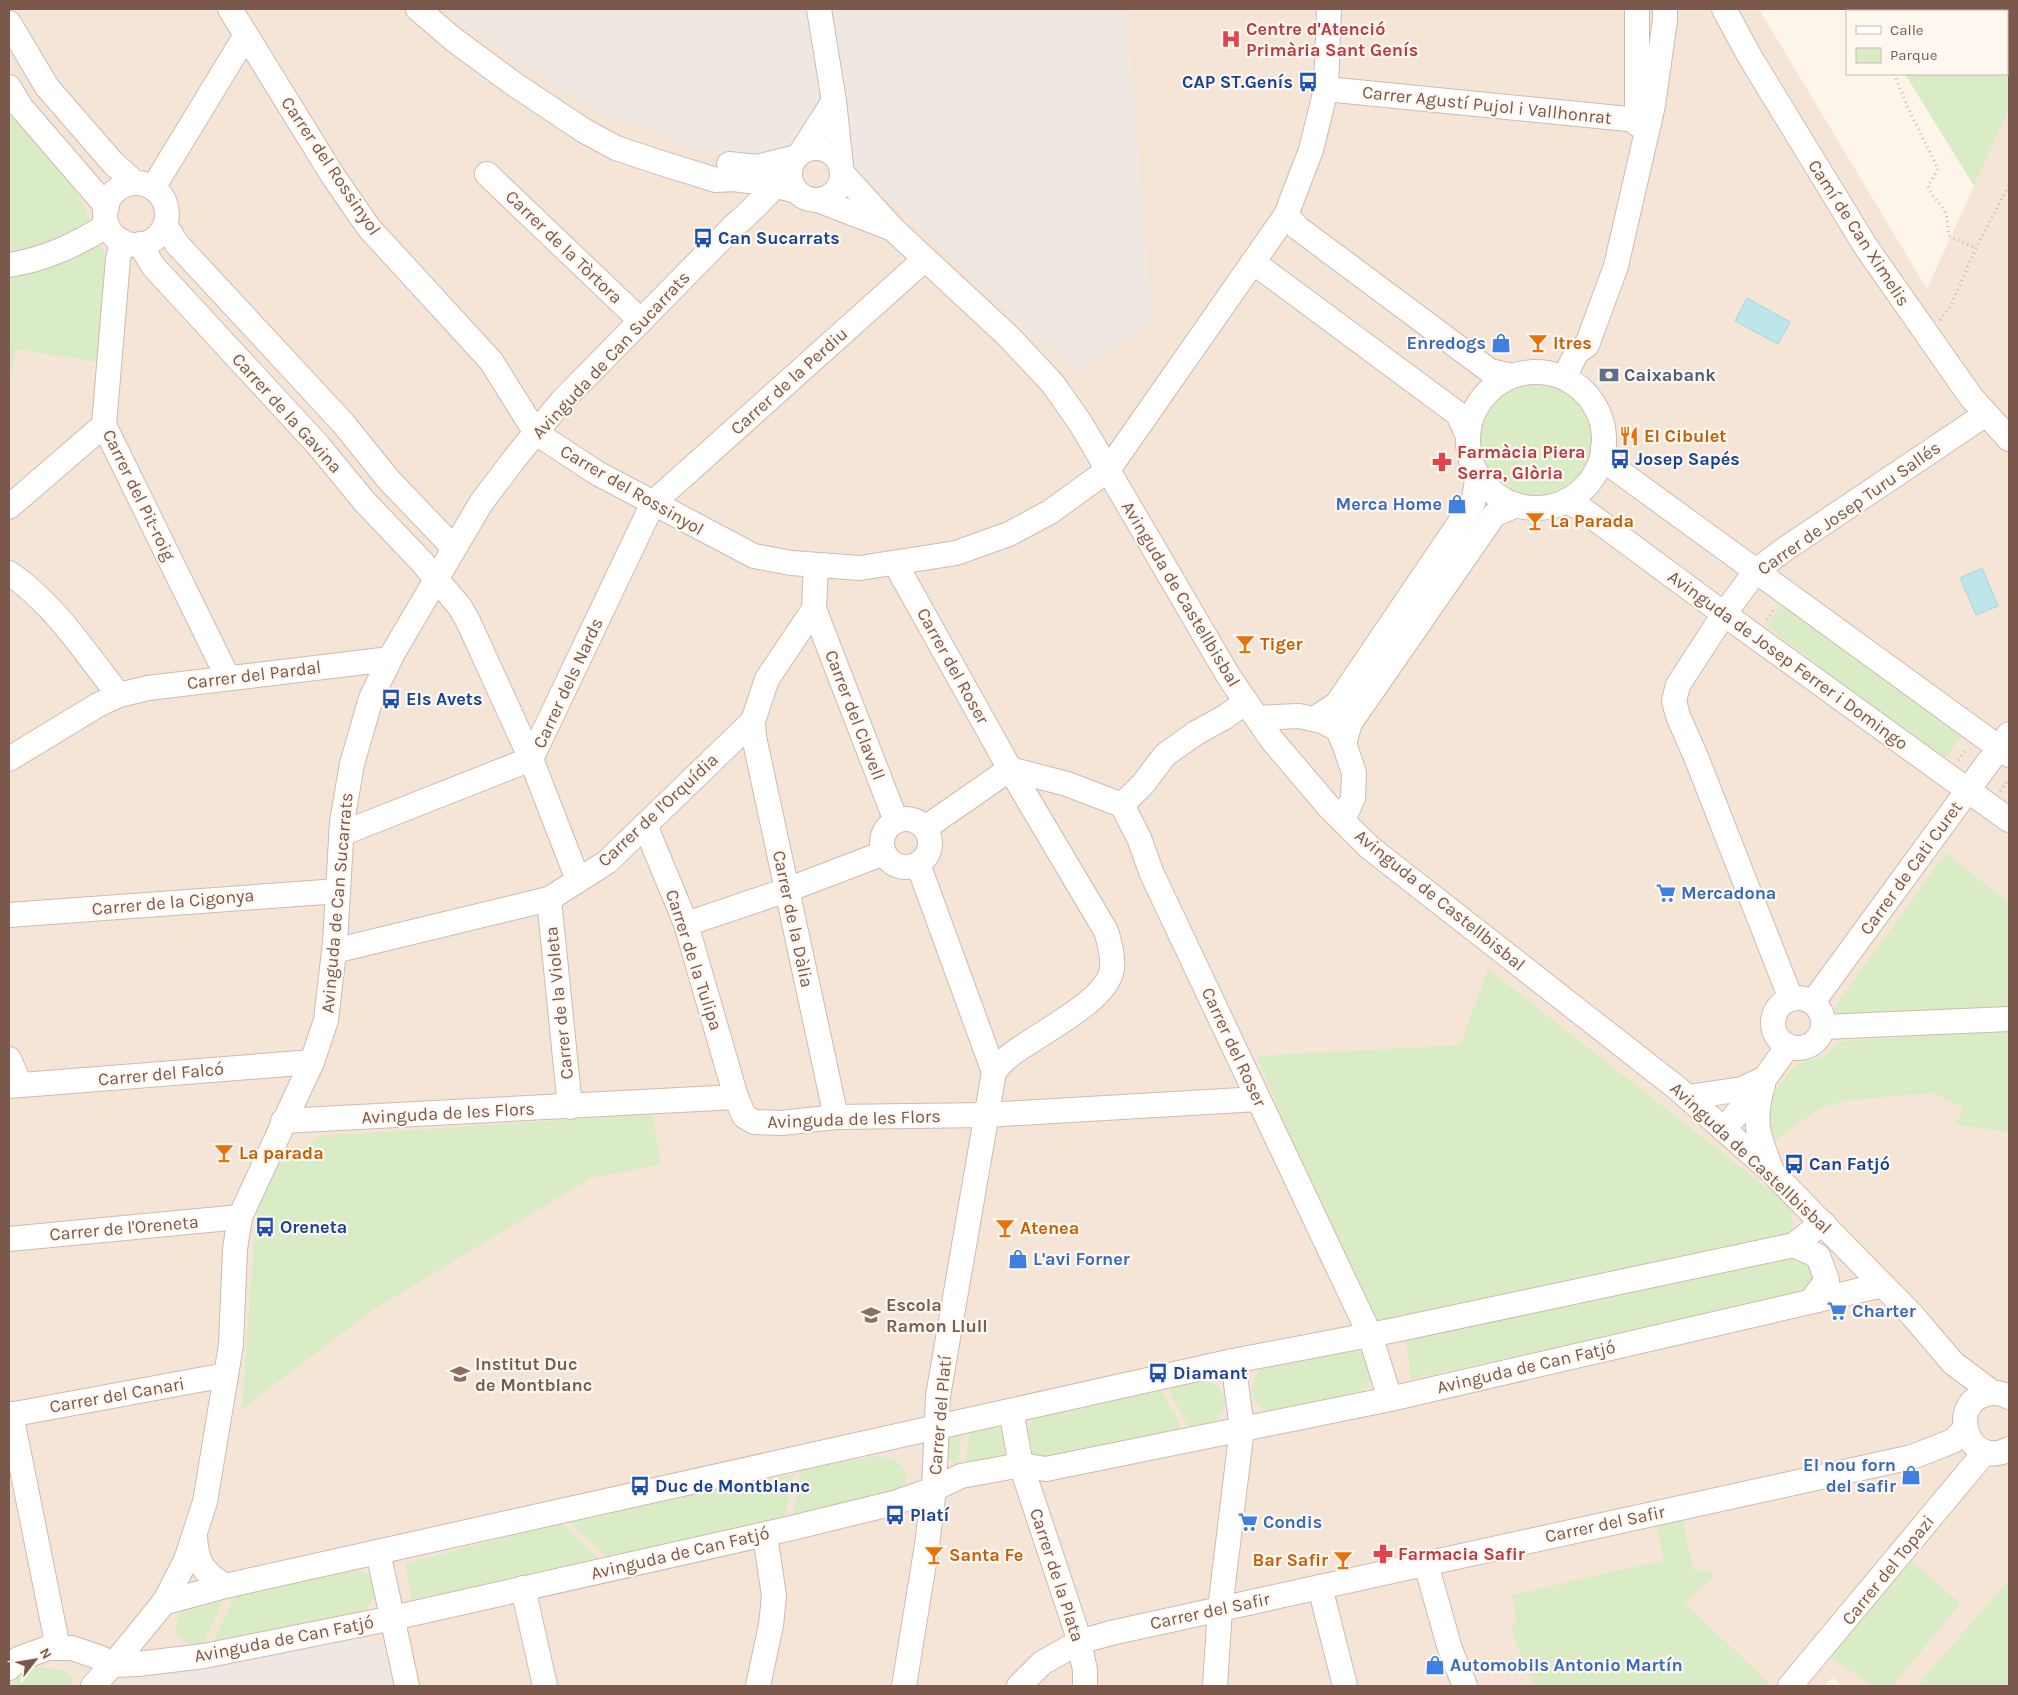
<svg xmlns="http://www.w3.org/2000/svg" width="2018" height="1695" font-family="Karla,sans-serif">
<rect width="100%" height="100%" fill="#fdf4ea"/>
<polygon fill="#f5e5d7" points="9,9 446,9 459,21 515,62 692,149 857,170 1076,373 1151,321 1126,9 1759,9 1927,289 2009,109 2009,1580 1916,1686 1843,1686 1833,1678 1823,1686 393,1686 384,1645 134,1671 120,1686 9,1686"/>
<g fill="#efe7e2">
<polygon points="446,9 1126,9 1152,321 1076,373 857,170 692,149 601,111 515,62 459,21"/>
<polygon points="361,1631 384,1645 393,1686 120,1686 134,1671"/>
</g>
<g fill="#d9ecc6">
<polygon points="1866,9 2009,9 2009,109 1974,186 1905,74 2007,74 2007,11 1867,11"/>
<polygon points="9,99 82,201 105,254 98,362 16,349 9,384"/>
<circle cx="1534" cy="440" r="58"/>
<polygon points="1784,601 1962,735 1944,760 1766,626"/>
<polygon points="1946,853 2009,903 2009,1011 1843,1017 1834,1009 1838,1002"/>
<polygon points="1488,969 1791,1207 1794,1245 1370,1335 1257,1056 1460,1045"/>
<path d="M2009 1031V1132L1963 1126 1956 1123 1963 1108 1934 1093 1849 1100 1822 1107 1776 1140C1766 1113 1766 1102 1784 1079 1788 1074 1794 1065 1800 1063 1819 1055 1826 1062 1839 1041Z"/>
<polygon points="652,1114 661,1164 591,1178 373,1310 242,1409 258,1179 320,1136"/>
<path d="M1800 1253 1813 1260C1816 1282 1816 1285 1797 1296L1411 1379 1406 1341 1772 1257Z"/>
<path d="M1352 1347 1368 1356 1373 1373 1368 1387 1355 1392 1272 1413C1250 1405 1246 1387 1261 1369Z"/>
<path d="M1199 1381C1218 1380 1235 1402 1218 1417 1211 1425 1199 1425 1189 1427L1170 1393 1169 1387Z"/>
<path d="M1160 1389 1181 1426 1179 1429 1047 1459C1042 1457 1036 1457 1032 1452 1020 1441 1026 1423 1039 1417Z"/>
<polygon points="996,1426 1002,1431 1009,1445 1004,1453 965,1465 970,1431"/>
<path d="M962 1433 958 1465C944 1460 941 1444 953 1434Z"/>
<path d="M880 1456C900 1460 912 1469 904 1490L792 1517 802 1468Z"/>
<polygon points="793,1474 785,1519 609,1559 567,1520"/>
<polygon points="1682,1519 1694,1571 1713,1572 1712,1578 1685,1603 1770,1684 1767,1686 1534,1686 1511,1630 1516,1619 1512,1595 1664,1560 1655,1522"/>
<polygon points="561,1523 600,1560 411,1600 405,1563"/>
<polygon points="1911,1561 1960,1603 1893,1686 1873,1686 1830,1657"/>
<path d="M352 1568C356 1570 363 1571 367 1574 386 1590 370 1609 354 1617L211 1645 236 1593Z"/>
<polygon points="2009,1580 2009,1686 1916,1686"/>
<path d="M226 1595 202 1646 193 1647 177 1635C173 1598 197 1602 226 1595Z"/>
<polygon points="35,1667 66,1671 73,1678 72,1686 9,1686 9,1683"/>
</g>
<g fill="#bce6e9" stroke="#a2d7db">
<polygon points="1747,298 1790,322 1778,344 1735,321"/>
<polygon points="1982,568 1998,606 1976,615 1960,578"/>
</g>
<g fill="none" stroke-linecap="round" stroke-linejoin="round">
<defs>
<g id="minor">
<polyline points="230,9 333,176 369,228 491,361 536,433 597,473 754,556 791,563 860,568 956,553 1009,534 1050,512 1108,470 1286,215 1311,150 1326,89 1329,9"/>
<polyline points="418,9 453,39 514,84 583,130 616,148 655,161 716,180 733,179 765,183 796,191"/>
<polyline points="819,9 834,101 841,165"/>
<polyline points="1724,9 1750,57 1866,247 1971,397 2009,439"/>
<polyline points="9,23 47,87 113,163 135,183"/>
<polyline points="9,87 20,106 107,207"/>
<polyline points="1326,89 1638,120 1649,123"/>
<polyline points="1637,124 1637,9"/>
<circle cx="816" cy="174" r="26"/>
<polyline points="802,151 834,101"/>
<polyline points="729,164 757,167 796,157"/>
<polyline points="487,174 641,321"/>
<polyline points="843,174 894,230 1008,336 1053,384 1081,424 1229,677 1272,740 1329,807 1369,847 1677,1088 1772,1172 1913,1316 1953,1363 1993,1393"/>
<circle cx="136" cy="214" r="31"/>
<polyline points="153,188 246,35"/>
<polyline points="818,200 888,227"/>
<polyline points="1286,215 1298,228 1490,371 1512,376"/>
<polyline points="165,225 177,244 343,423 388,479 454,548"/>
<polyline points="122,241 118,259 104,425 228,678"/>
<polyline points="140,244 153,266 318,445 364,501 421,561 460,607 468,621 531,759 578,880"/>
<polyline points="1253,262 1458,414 1467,434"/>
<path d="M9 265C43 260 79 244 107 225"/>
<circle cx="1536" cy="440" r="68"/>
<polyline points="1564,378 1577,352 1587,345 1616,266 1653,105 1665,20 1665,9"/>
<polyline points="1603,447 1613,467 2009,755"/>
<polyline points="1566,501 1582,509 1724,614 2009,820"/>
<polyline points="9,507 104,425"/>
<path d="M895 563 1010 769 1106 931C1110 943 1113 956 1112 969 1107 1003 1032 1036 1007 1058 1002 1062 998 1067 994 1072L938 1396 934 1489 927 1545 904 1686"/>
<path d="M9 573C55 604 85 653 119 695"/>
<polyline points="814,609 896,821"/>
<polyline points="1257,718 1299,716 1322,721 1337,729 1344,743 1354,773 1353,798 1343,820"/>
<polyline points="1314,719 1337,704 1473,503 1478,475"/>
<polyline points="753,721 754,737 836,1117"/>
<polyline points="1344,743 1350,723 1494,515 1516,505"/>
<polyline points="9,759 98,705 119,695 148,688 390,659"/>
<polyline points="1010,769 1067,784 1122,805 1139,838 1152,874 1370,1335 1390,1399"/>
<polyline points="1122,805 1143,784 1165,755 1196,733 1225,717 1246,702"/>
<circle cx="906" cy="843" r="24"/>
<polyline points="645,825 686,924 736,1097 744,1116 754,1122 781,1123 836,1117 985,1115 1258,1099"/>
<polyline points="925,828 1010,769"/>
<polyline points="341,834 531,759 653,503 925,259"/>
<polyline points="918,864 994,1072"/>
<polyline points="549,899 570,1107"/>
<polyline points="9,915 338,891"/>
<polyline points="686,924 787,890 884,853"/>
<polyline points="334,951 549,899 607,862 753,721 767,679 814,609 816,565"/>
<circle cx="1798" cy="1023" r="25"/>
<polyline points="1791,999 1696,757 1678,716 1674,701 1678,685 1724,614 1756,571 1785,549 1986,414"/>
<polyline points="1813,1002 2009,734"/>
<polyline points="1823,1027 2009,1019"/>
<polyline points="9,1059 20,1085"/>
<path d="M1763 1085C1752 1121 1758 1136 1772 1171"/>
<polyline points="9,1086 312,1062"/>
<polyline points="1687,1097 1742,1089 1763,1079"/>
<polyline points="283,1121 736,1097"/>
<polyline points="1724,1130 1765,1078 1788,1046"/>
<polyline points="9,1239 240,1217"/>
<polyline points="1794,1245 1818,1256 1827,1280 1811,1301"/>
<path d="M2009 1397C2002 1393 1994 1392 1987 1394 1946 1403 1968 1471 2009 1449"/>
<polyline points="1011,1411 1021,1465 1077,1633 1085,1670 1085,1686"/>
<polyline points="11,1414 58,1648"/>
<polyline points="9,1415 226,1375"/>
<path d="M195 1536C196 1562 203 1572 225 1586"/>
<polyline points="378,1552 407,1686"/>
<polyline points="1426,1564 1450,1649 1465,1686"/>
<polyline points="1320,1587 1345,1686"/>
<polyline points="523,1588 545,1686"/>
<polyline points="163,1603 225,1586 1233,1361 1395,1330 1794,1245 1813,1230 1824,1224"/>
<polyline points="9,1668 18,1659 48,1648 72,1648 101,1658 113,1665 138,1664 204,1656 393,1618 792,1528 894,1503 934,1489 961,1476 1021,1465 1046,1469 1390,1399 1883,1285"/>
<path d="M93 1686 117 1660 165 1601 186 1560 205 1502 231 1345 235 1249 240 1217 312 1062 326 1020 335 943 342 822 352 764 371 698 393 653 481 503 515 458 561 402 735 225C755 209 771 189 790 171"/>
<polyline points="758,1686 771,1625 774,1596 765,1535"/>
<polyline points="1019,1686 1042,1663 1079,1642 1111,1633 1912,1457 1953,1441 1965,1429"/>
<polyline points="1215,1686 1220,1609 1242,1428 1233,1361"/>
<polyline points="1790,1686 1985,1452"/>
</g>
</defs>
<use href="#minor" stroke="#d1baae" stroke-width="26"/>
<g stroke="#dab3a2" stroke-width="3" stroke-dasharray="1 4" stroke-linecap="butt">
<polyline points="1860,9 1861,11"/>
<polyline points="2006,9 2009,18"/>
<path d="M1894 74 1910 112 1938 169 1928 186C1932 198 1942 203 1946 215 1948 221 1948 229 1949 236L1976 248"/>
<polyline points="1940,320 1951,305 1976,248 2009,185"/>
<polyline points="1767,620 1775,608"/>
<polyline points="1958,760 1967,749"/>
<polyline points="2000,791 2009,779"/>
</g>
<use href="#minor" stroke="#fff" stroke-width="24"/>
</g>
<defs>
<symbol id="hospital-bare" viewBox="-9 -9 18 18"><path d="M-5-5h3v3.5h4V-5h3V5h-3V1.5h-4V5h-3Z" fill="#e0444e" stroke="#fff8f1" stroke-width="2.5" paint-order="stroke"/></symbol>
<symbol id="bus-bare" viewBox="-9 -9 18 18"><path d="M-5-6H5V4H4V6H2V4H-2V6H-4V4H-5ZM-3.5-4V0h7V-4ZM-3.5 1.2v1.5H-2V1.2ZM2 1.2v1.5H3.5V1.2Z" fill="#1a4fb4" stroke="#fff8f1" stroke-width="2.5" paint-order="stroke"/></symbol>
<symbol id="shop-bare" viewBox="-9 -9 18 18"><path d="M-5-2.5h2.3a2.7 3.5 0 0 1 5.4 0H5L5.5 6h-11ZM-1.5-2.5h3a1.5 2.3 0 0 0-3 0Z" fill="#3f7fe0" stroke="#fff8f1" stroke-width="2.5" paint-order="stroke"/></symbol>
<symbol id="bar-bare" viewBox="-9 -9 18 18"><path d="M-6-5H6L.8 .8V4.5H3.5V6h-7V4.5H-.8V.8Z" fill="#e8710a" stroke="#fff8f1" stroke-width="2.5" paint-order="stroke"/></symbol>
<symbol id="bank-bare" viewBox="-9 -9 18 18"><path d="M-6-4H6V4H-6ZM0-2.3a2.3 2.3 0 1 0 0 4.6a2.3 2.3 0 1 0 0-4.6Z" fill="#5c6f8a" stroke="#fff8f1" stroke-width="2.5" paint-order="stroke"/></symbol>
<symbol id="restaurant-bare" viewBox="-9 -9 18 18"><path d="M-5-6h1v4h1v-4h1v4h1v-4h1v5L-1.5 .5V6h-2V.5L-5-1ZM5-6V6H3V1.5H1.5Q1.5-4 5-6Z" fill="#e8710a" stroke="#fff8f1" stroke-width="2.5" paint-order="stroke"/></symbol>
<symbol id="pharmacy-bare" viewBox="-9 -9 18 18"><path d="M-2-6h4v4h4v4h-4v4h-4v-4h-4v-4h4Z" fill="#e0444e" stroke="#fff8f1" stroke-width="2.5" paint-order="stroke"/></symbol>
<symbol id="supermarket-bare" viewBox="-9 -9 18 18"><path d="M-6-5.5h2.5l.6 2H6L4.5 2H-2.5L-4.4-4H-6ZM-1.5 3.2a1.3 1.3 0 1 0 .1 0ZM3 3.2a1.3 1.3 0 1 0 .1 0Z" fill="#3f7fe0" stroke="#fff8f1" stroke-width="2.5" paint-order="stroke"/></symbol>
<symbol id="school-bare" viewBox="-9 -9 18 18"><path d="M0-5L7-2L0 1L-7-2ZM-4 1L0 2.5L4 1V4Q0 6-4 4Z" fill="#8d6e63" stroke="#fff8f1" stroke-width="2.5" paint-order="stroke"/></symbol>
</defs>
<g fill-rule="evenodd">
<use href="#hospital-bare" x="1217" y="25" width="28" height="28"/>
<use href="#bus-bare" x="1294" y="68" width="28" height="28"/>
<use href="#bus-bare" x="689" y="224" width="28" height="28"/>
<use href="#shop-bare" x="1487" y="329" width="28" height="28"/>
<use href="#bar-bare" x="1524" y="329" width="28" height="28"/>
<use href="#bank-bare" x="1595" y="361" width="28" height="28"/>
<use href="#restaurant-bare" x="1615" y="422" width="28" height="28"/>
<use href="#bus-bare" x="1606" y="445" width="28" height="28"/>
<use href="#pharmacy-bare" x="1428" y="448" width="28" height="28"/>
<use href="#shop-bare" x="1443" y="490" width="28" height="28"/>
<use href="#bar-bare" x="1521" y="507" width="28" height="28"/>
<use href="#bar-bare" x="1231" y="630" width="28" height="28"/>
<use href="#bus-bare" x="377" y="685" width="28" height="28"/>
<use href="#supermarket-bare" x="1652" y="879" width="28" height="28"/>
<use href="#bar-bare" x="210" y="1139" width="28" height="28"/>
<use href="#bus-bare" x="1780" y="1150" width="28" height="28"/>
<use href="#bus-bare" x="251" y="1213" width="28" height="28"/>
<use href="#bar-bare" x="991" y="1214" width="28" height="28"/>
<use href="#shop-bare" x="1004" y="1245" width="28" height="28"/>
<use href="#supermarket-bare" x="1823" y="1297" width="28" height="28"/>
<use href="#school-bare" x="857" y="1301" width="28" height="28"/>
<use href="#bus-bare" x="1144" y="1359" width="28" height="28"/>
<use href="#school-bare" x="446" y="1360" width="28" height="28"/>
<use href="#shop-bare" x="1897" y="1461" width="28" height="28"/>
<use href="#bus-bare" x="626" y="1472" width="28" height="28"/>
<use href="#bus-bare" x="881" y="1501" width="28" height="28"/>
<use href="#supermarket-bare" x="1234" y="1508" width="28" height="28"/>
<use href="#pharmacy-bare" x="1369" y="1540" width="28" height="28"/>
<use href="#bar-bare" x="920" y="1541" width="28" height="28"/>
<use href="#bar-bare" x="1329" y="1546" width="28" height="28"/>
<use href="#shop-bare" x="1421" y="1651" width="28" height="28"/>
</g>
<g text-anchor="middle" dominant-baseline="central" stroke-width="4.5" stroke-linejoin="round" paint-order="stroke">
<g font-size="18" font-weight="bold" fill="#be3a42" stroke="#fff8f1" text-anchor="start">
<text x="1246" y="29">Centre d'Atenció<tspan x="1246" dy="21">Primària Sant Genís</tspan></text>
<text x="1457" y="452">Farmàcia Piera<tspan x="1457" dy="21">Serra, Glòria</tspan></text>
<text x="1398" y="1554">Farmacia Safir</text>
</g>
<g font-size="18" font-weight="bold" fill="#164399" stroke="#fff8f1" text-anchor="start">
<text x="1293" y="82" text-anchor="end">CAP ST.Genís</text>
<text x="718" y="238">Can Sucarrats</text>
<text x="1635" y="459">Josep Sapés</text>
<text x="406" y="699">Els Avets</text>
<text x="1809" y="1164">Can Fatjó</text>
<text x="280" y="1227">Oreneta</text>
<text x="1173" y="1373">Diamant</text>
<text x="655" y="1486">Duc de Montblanc</text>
<text x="910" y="1515">Platí</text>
</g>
<g font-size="18" fill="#7a584b" stroke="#fff8f1">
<text transform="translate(1487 105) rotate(6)">Carrer Agustí Pujol i Vallhonrat</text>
<text transform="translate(331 166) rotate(56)">Carrer del Rossinyol</text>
<text transform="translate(1859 233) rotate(57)">Camí de Can Ximelis</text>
<text transform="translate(564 247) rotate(44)">Carrer de la Tòrtora</text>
<text transform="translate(611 355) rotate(-47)">Avinguda de Can Sucarrats</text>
<text transform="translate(789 381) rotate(-42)">Carrer de la Perdiu</text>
<text transform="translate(287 413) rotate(48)">Carrer de la Gavina</text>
<text transform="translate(632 490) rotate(30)">Carrer del Rossinyol</text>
<text transform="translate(139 495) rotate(64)">Carrer del Pit-roig</text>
<text transform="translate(1849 508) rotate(-35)">Carrer de Josep Turu Sallés</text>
<text transform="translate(1181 594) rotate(59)">Avinguda de Castellbisbal</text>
<text transform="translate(1788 660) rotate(36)">Avinguda de Josep Ferrer i Domingo</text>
<text transform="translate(953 666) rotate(61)">Carrer del Roser</text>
<text transform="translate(254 675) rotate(-7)">Carrer del Pardal</text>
<text transform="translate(568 683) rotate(-65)">Carrer dels Nards</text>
<text transform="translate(855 715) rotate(69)">Carrer del Clavell</text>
<text transform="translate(658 810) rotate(-43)">Carrer de l'Orquídia</text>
<text transform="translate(1911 868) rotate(-54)">Carrer de Cati Curet</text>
<text transform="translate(1440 900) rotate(39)">Avinguda de Castellbisbal</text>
<text transform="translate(173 902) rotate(-5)">Carrer de la Cigonya</text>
<text transform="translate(337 903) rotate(-85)">Avinguda de Can Sucarrats</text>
<text transform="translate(793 919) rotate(78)">Carrer de la Dàlia</text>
<text transform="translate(694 960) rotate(72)">Carrer de la Tulipa</text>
<text transform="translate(559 1003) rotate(-96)">Carrer de la Violeta</text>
<text transform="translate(1234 1047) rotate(65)">Carrer del Roser</text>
<text transform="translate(161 1074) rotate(-5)">Carrer del Falcó</text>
<text transform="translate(448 1113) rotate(-3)">Avinguda de les Flors</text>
<text transform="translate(854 1119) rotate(-2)">Avinguda de les Flors</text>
<text transform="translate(1751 1158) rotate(43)">Avinguda de Castellbisbal</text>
<text transform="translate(124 1228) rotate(-5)">Carrer de l'Oreneta</text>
<text transform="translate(1526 1367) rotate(-13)">Avinguda de Can Fatjó</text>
<text transform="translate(117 1395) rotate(-10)">Carrer del Canari</text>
<text transform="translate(940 1415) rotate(-85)">Carrer del Platí</text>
<text transform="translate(1605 1524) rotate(-12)">Carrer del Safir</text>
<text transform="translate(680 1553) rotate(-13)">Avinguda de Can Fatjó</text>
<text transform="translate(1888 1570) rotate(-51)">Carrer del Topazi</text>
<text transform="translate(1057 1575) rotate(72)">Carrer de la Plata</text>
<text transform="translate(1210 1611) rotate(-12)">Carrer del Safir</text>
<text transform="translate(284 1639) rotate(-11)">Avinguda de Can Fatjó</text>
</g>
<g font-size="18" font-weight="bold" fill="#366cbe" stroke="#fff8f1" text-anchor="start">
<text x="1486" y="343" text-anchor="end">Enredogs</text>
<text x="1442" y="504" text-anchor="end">Merca Home</text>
<text x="1681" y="893">Mercadona</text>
<text x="1033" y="1259">L'avi Forner</text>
<text x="1852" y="1311">Charter</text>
<text x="1896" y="1465" text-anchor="end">El nou forn<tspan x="1896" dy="21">del safir</tspan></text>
<text x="1263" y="1522">Condis</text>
<text x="1450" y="1665">Automobils Antonio Martín</text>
</g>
<g font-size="18" font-weight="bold" fill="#c56008" stroke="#fff8f1" text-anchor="start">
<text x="1553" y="343">Itres</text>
<text x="1644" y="436">El Cibulet</text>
<text x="1550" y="521">La Parada</text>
<text x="1260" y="644">Tiger</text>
<text x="239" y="1153">La parada</text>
<text x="1020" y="1228">Atenea</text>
<text x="949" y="1555">Santa Fe</text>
<text x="1328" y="1560" text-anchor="end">Bar Safir</text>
</g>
<g font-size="18" font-weight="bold" fill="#4e5e75" stroke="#fff8f1" text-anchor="start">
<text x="1624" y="375">Caixabank</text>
</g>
<g font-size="18" font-weight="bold" fill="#785e54" stroke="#fff8f1" text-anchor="start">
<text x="886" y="1305">Escola<tspan x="886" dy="21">Ramon Llull</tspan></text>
<text x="475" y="1364">Institut Duc<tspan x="475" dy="21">de Montblanc</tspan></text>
</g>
</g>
<rect width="2018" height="1695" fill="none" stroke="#7a584b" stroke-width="20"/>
<rect x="1846" y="10" width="162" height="65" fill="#fff8f1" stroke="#cab8af"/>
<rect x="1856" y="26" width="25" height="8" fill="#ffffff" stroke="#cab8af"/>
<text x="1890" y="35" font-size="15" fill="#7a584b">Calle</text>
<rect x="1856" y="48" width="25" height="15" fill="#d9ecc6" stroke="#cab8af"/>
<text x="1890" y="60" font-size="15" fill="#7a584b">Parque</text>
<g transform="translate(35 1660) rotate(59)" stroke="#fff8f1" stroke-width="4" paint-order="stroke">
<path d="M0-4L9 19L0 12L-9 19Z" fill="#7a584b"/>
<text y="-8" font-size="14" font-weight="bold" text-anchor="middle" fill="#7a584b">N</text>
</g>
</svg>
